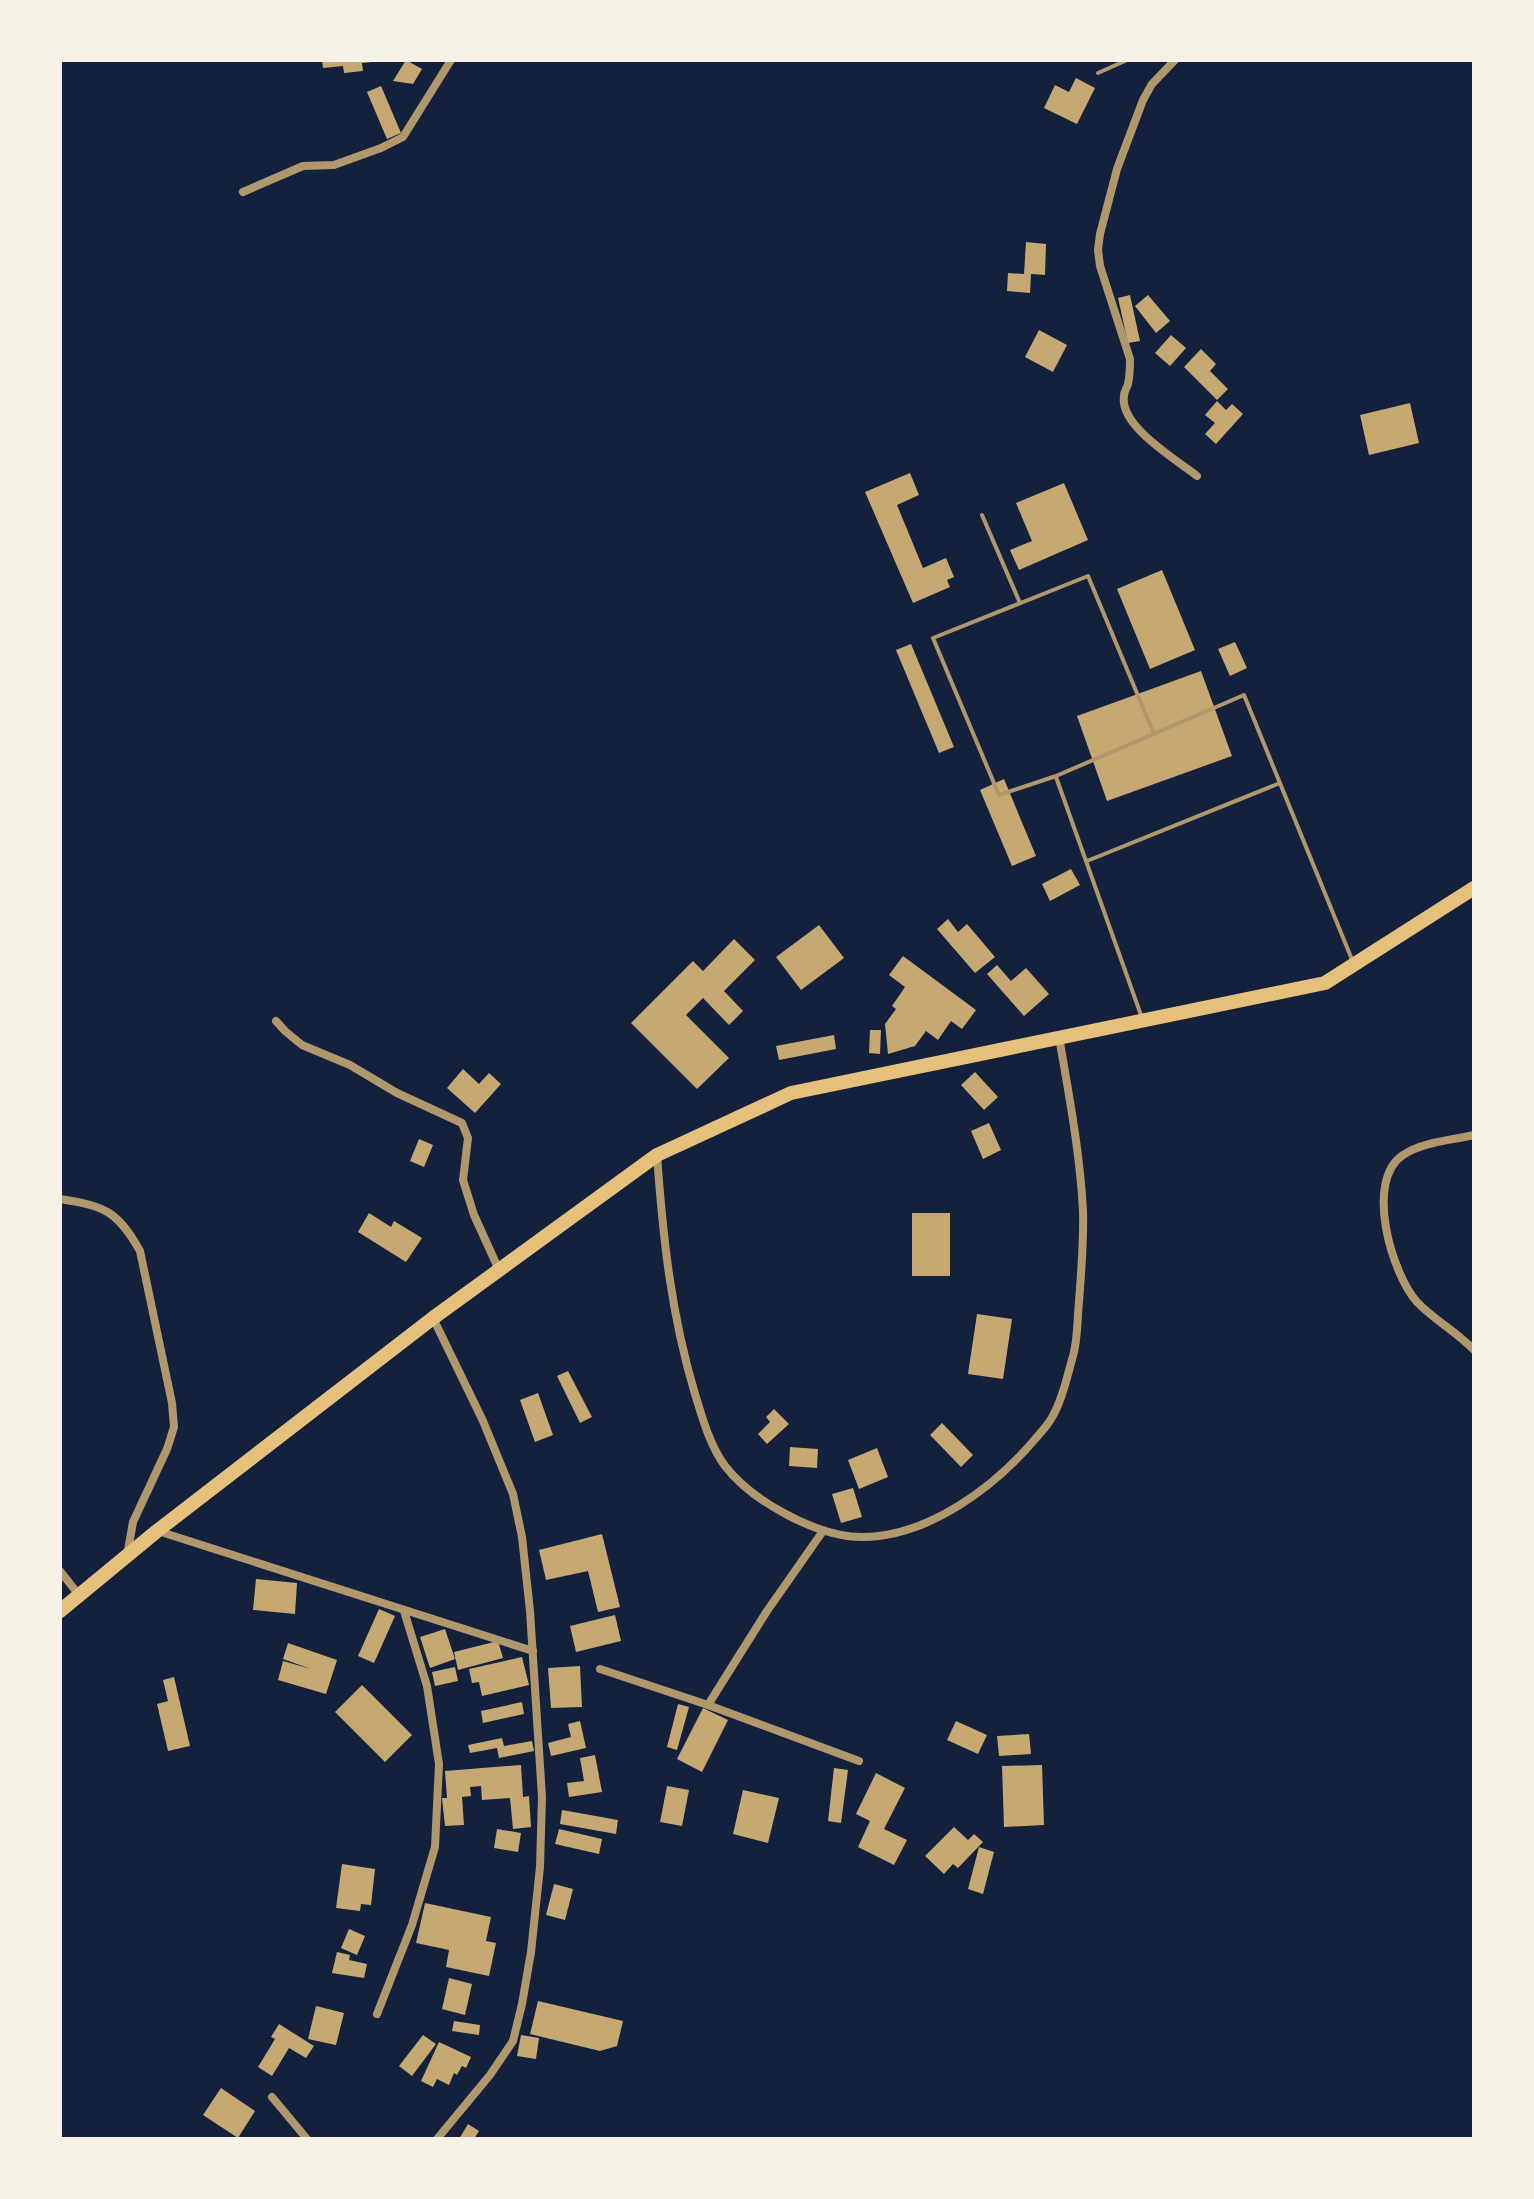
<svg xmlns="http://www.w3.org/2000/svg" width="1534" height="2199" font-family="Lato,sans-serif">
<rect width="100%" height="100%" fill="#14213d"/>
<g fill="#c6a872">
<polygon points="322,60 372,60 372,62 362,63 363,71 344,73 343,66 323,68"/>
<polygon points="406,60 422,69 413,84 393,81"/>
<polygon points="1076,78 1095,88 1077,124 1044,108 1055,85 1069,92"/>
<polygon points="381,86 401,133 387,139 367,92"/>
<polygon points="1026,242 1046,244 1045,275 1031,274 1030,293 1007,291 1008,273 1024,274"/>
<polygon points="1130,295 1140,341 1128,343 1118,298"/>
<polygon points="1148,295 1170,321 1156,333 1135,306"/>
<polygon points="1039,330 1067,345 1053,372 1025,357"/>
<polygon points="1171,335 1186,348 1170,366 1155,353"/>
<polygon points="1201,349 1216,364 1210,371 1228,389 1217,400 1184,367"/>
<polygon points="1217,401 1226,410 1232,404 1243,414 1216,444 1205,434 1215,423 1205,415"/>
<polygon points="1410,403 1419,443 1369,455 1360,415"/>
<polygon points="910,473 919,495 897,505 923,568 946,558 954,577 947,580 950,587 913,603 865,492"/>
<polygon points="1064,483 1088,540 1019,570 1010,550 1032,541 1016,503"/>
<polygon points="1162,570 1195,650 1150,669 1117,589"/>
<polygon points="1235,642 1247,668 1230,676 1218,649"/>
<polygon points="911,644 954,747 939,753 896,650"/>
<polygon points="1201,671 1232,756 1107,801 1077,716"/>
<polygon points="1004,779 1036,856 1012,866 980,790"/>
<polygon points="1071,869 1080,885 1050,901 1042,884"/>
<polygon points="948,919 958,932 967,924 995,957 975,973 937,929"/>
<polygon points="819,925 844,958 801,990 776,957"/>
<polygon points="734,939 755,960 724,991 743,1011 729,1025 703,998 686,1015 729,1058 697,1089 631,1023 693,961 703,971"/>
<polygon points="903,956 976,1010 962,1029 951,1021 938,1040 926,1031 915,1046 888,1054 885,1024 896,1009 892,1006 905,987 889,975"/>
<polygon points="997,965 1011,981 1026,968 1049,994 1024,1016 987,974"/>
<polygon points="870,1030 881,1030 880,1054 869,1053"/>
<polygon points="834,1035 836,1049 779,1060 776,1046"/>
<polygon points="463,1069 479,1084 489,1073 501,1084 475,1113 447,1088"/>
<polygon points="975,1072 998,1097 984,1110 961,1085"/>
<polygon points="989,1123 1001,1150 983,1159 971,1131"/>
<polygon points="419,1139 433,1145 424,1167 410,1161"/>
<polygon points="369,1213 391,1227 394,1221 422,1238 406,1262 358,1232"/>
<rect x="912" y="1213" width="38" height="63"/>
<polygon points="977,1314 1012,1319 1003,1379 968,1374"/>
<polygon points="568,1371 592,1417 580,1423 557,1376"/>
<polygon points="538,1393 553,1435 535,1442 520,1400"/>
<polygon points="774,1409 789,1424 767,1444 758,1434 770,1422 766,1417"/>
<polygon points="942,1423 973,1455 961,1467 930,1435"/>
<polygon points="790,1447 818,1449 817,1468 789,1466"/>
<polygon points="877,1448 888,1477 859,1489 848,1460"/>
<polygon points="853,1488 862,1517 841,1523 832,1494"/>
<polygon points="602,1534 620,1607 598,1612 588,1571 546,1580 539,1550"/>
<polygon points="256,1579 297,1583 295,1614 253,1610"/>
<polygon points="379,1609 395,1616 374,1663 358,1656"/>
<polygon points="615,1615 621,1641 576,1652 570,1626"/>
<polygon points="445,1629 455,1659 430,1668 420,1637"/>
<polygon points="498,1641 503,1658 458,1670 454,1652"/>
<polygon points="288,1643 337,1660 326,1694 278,1680 283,1661 311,1669 283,1659"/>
<polygon points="522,1657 529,1685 482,1696 479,1682 472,1683 469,1669"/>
<polygon points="580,1666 582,1707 551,1708 548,1668"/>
<polygon points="455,1667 458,1681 435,1686 432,1672"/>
<polygon points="174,1677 190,1746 168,1751 157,1704 168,1701 163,1680"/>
<polygon points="362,1685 412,1735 385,1762 335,1712"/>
<polygon points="522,1702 524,1714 483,1723 481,1711"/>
<polygon points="678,1704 689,1707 677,1750 667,1747"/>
<polygon points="703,1708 728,1720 702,1772 677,1759"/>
<polygon points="580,1721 586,1748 551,1756 548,1743 571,1737 568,1724"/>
<polygon points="956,1721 987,1735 978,1754 947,1740"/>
<polygon points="1029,1734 1031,1754 999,1756 997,1736"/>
<polygon points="502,1738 504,1746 532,1741 534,1751 499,1758 497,1748 470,1753 468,1745"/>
<polygon points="595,1755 602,1792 569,1797 567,1783 584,1781 580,1758"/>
<polygon points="521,1765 523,1797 529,1796 531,1827 513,1829 510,1798 482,1800 481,1786 470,1787 471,1796 462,1797 464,1825 445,1826 442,1798 447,1798 445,1771"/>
<polygon points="1042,1765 1044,1825 1004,1827 1002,1766"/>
<polygon points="834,1768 848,1770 841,1823 828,1821"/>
<polygon points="876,1773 905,1788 884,1829 907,1840 894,1865 858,1847 870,1821 856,1814"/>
<polygon points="667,1786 689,1790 682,1826 660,1822"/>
<polygon points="743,1790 779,1798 768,1843 733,1834"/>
<polygon points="562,1810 618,1820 616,1834 560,1824"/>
<polygon points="954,1827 968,1840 974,1834 983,1842 958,1868 953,1864 944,1874 925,1856"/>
<polygon points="497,1829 521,1833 518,1852 494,1848"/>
<polygon points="559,1829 602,1839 599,1854 555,1844"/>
<polygon points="979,1847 994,1852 983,1894 968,1889"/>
<polygon points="342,1864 375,1869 371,1905 361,1904 360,1911 336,1908"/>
<polygon points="554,1884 573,1889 565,1920 546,1915"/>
<polygon points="425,1903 491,1917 486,1941 496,1943 489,1976 446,1967 449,1950 416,1943"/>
<polygon points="349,1929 365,1936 357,1955 341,1948"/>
<polygon points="337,1952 350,1955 349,1960 367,1964 364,1978 332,1973"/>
<polygon points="449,1978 472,1984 465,2015 442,2009"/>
<polygon points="538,2001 623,2021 617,2046 600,2051 530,2034"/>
<polygon points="316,2006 344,2013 336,2045 308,2039"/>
<polygon points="454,2021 480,2025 479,2035 452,2031"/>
<polygon points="279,2024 314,2046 306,2058 289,2048 272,2076 258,2067 275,2039 271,2037"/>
<polygon points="423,2035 436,2044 412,2076 399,2066"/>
<polygon points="521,2035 539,2038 536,2059 517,2056"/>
<polygon points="439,2042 471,2057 466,2068 462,2066 457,2075 454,2073 449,2085 437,2079 433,2087 421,2081"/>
<polygon points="221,2088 255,2111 238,2138 203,2115"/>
<polygon points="468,2124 479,2131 474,2139 459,2139"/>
</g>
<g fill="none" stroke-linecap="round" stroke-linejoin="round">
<g stroke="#b1986c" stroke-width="4">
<polyline points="1098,73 1127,60"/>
<polyline points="982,515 1020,603"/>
<polyline points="1154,734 1088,576 933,638 999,795 1056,776 1244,695 1353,962"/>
<polyline points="1056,777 1142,1018"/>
<polyline points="1087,861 1280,783"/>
</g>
<g stroke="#b1986c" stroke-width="8">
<path d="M1175 60 1152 84 1143 100 1117 169 1100 234 1098 250 1100 266 1130 359C1130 367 1130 375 1128 384 1127 388 1124 391 1124 396 1119 426 1177 460 1197 476"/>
<polyline points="243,192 303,166 334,165 381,148 403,137 451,60"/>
<polyline points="276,1021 285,1031 302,1045 350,1065 397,1093 462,1123 468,1138 463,1180 474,1215 499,1270"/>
<path d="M1474 1135C1452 1140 1422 1142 1403 1155 1364 1181 1392 1274 1417 1302 1434 1320 1457 1332 1474 1350"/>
<path d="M657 1155C663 1238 671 1314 695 1394 702 1417 710 1446 725 1466 752 1501 817 1537 862 1537 928 1537 995 1487 1036 1438 1041 1432 1047 1426 1051 1419 1062 1401 1067 1377 1073 1356 1078 1339 1077 1320 1079 1302 1081 1273 1084 1241 1083 1211 1080 1153 1069 1095 1059 1037"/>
<path d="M60 1199C104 1206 117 1210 140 1251L172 1403 174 1427 167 1449 133 1522 127 1556"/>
<polyline points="433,1318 483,1421 513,1494 522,1537 530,1611 542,1797 540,1867 531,1952 522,2004 513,2041 490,2075 437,2139"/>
<polyline points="158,1531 533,1651"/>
<polyline points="60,1571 79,1595"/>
<polyline points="600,1669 708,1705 859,1761"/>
<polyline points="708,1705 767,1611 823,1531"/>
<polyline points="377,2014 412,1925 435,1847 439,1764 427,1686 404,1611"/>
<polyline points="272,2097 307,2139"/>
</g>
<polyline stroke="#e5c07b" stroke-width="14" points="60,1611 157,1531 433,1318 657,1155 791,1093 1325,983 1474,888"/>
</g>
<rect width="1534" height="2199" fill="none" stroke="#f6f1e7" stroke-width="124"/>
</svg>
